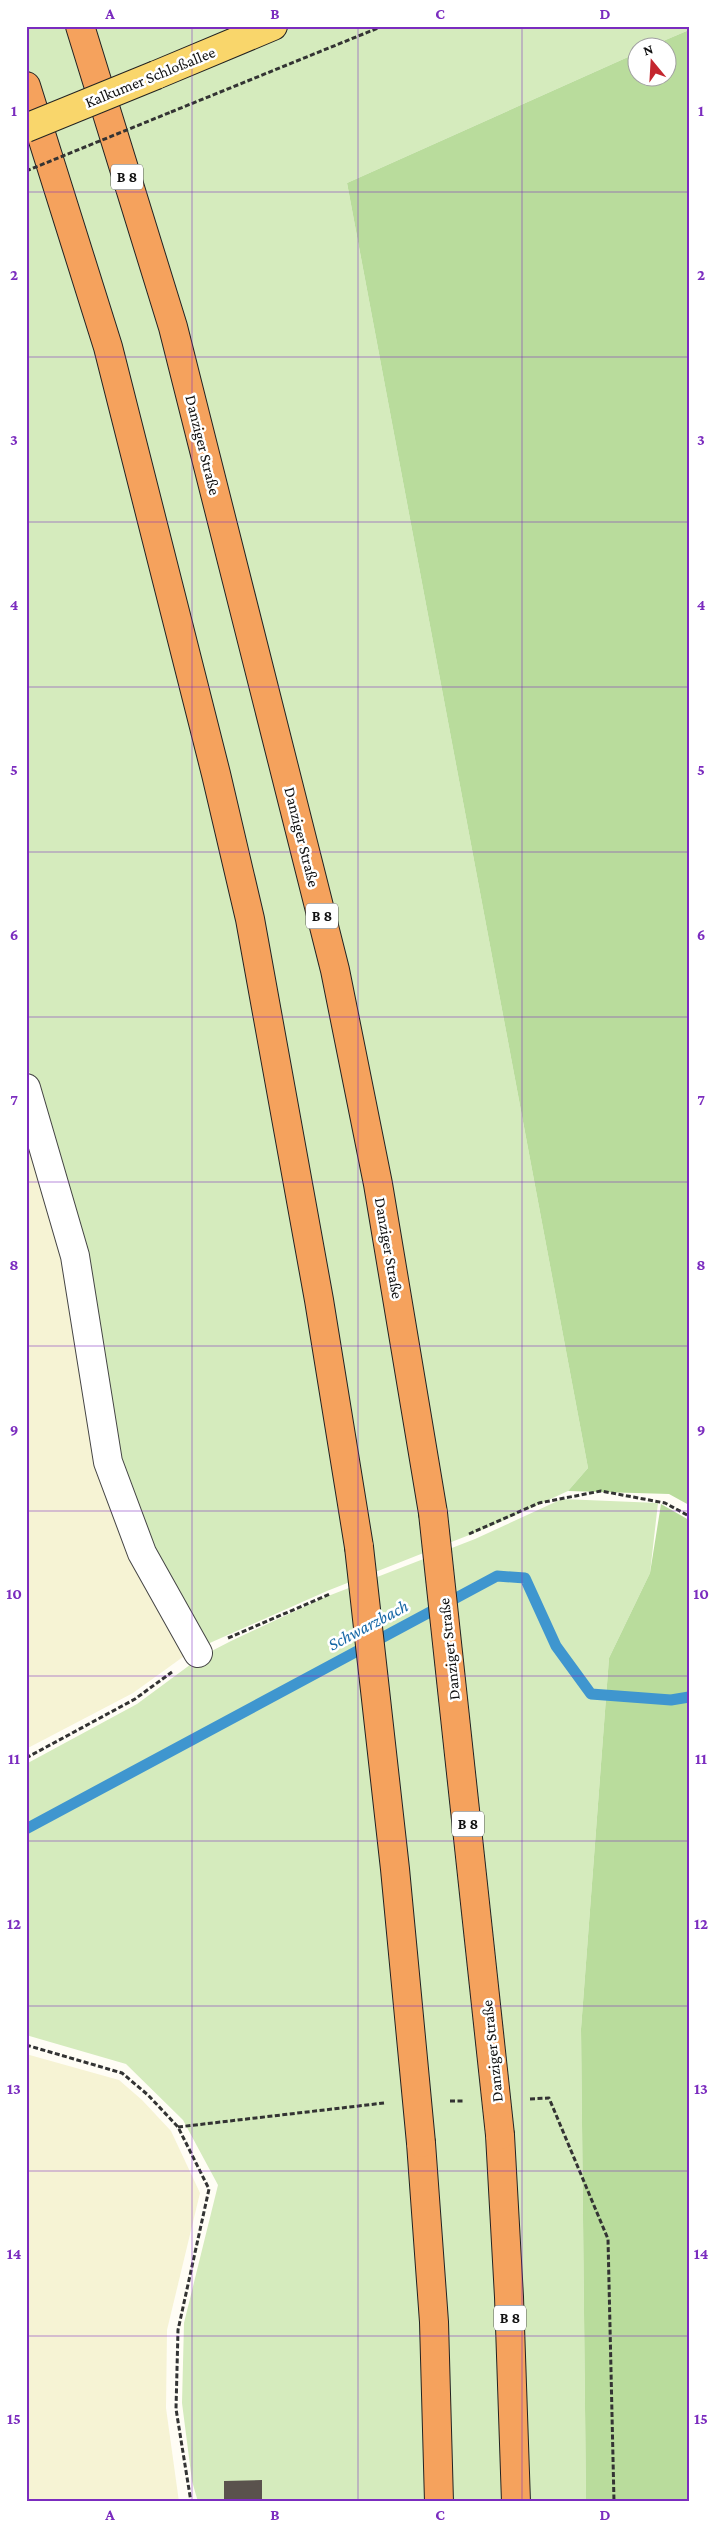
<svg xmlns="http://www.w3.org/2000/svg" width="715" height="2528" font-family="'Crimson Pro',serif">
<rect width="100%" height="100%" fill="#fffdf5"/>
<g fill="#f6f3d4">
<polygon points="26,1111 187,1654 133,1693 26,1749"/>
<polygon points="26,2054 119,2080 142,2100 171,2131 200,2193 167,2330 166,2408 179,2502 26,2502"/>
</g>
<g fill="#d5ebbd">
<polygon points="26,26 689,26 689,30 649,47 638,48 637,53 347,183 588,1468 568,1491 487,1528 327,1591 203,1646 150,1551 114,1461 41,1100 26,1064"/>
<polygon points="562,1499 658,1503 650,1573 609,1658 581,2029 586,2502 198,2502 192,2481 182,2403 184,2323 218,2185 183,2120 126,2064 26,2035 26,1764 137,1704 202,1656 231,1641 323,1598 475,1539"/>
</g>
<g fill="#b9dc9c">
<polygon points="689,30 689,1505 669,1494 568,1491 588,1468 347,183 637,53 638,78 668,78 668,48 649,47"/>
<polygon points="661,1504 689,1520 689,2502 586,2502 581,2029 609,1658 650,1573"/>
</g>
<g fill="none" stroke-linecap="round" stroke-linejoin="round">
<polyline stroke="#3f96cf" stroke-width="11" points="26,1829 497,1576 525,1578 556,1646 591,1694 671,1700 689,1697"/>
</g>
<polygon fill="#5a524d" points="262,2480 262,2502 224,2502 224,2481"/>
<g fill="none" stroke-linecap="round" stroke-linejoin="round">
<defs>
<polyline id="minor" points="26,1088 75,1256 108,1462 142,1553 198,1653"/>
<polyline id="major" points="156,75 273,26"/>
<g id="highway">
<polyline points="80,26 173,327 335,970 378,1184 433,1513"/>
<polyline points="26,86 108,347 216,774 250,919 319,1300 359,1547"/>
<polyline points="500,2135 509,2297 516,2502"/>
<polyline points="421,2143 434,2322 439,2502"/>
</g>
</defs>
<use href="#minor" stroke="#444" stroke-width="30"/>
<use href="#major" stroke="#222" stroke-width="30"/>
<use href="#highway" stroke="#222" stroke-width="30"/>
<g stroke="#333" stroke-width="3" stroke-dasharray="5 2.5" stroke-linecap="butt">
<polyline points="171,112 383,26"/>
<polyline points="469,1534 539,1503 601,1491 665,1503 689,1516"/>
<polyline points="228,1638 330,1594"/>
<polyline points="26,1758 135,1699 172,1672"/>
<polyline points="26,2045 122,2073 148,2095 178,2127 209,2189 178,2330 176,2409 191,2502"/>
<polyline points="530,2099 549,2098 608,2239 614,2502"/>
<polyline points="450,2101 464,2101"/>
<polyline points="178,2127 384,2103"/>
</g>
<use href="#minor" stroke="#fff" stroke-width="28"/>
<use href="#major" stroke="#f9d66b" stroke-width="28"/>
<use href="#highway" stroke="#f5a25d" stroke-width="28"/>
<defs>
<polyline id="major-bridge" points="26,128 156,75"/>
<g id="highway-bridge">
<polyline points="433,1513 500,2135"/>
<polyline points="359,1547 395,1869 421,2143"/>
</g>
</defs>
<use href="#major-bridge" stroke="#222" stroke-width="30" stroke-linecap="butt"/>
<use href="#highway-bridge" stroke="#222" stroke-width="30" stroke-linecap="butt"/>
<polyline stroke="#333" stroke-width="3" stroke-dasharray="5 2.5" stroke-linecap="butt" points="26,171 171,112"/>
<use href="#major-bridge" stroke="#f9d66b" stroke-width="28"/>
<use href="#highway-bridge" stroke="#f5a25d" stroke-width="28"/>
</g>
<path fill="none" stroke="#7b2cbf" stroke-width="1" stroke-opacity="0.55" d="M192 26V2502M358 26V2502M522 26V2502M26 192H689M26 357H689M26 522H689M26 687H689M26 852H689M26 1017H689M26 1182H689M26 1346H689M26 1511H689M26 1676H689M26 1841H689M26 2006H689M26 2171H689M26 2336H689"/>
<g text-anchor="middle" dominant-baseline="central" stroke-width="5" stroke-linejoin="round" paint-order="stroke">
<g fill="#fff" stroke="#585858" stroke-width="1">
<rect x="111" y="164.5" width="32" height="25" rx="4"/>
<rect x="306" y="903.5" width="32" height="25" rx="4"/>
<rect x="452" y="1811.5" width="32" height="25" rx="4"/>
<rect x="494" y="2305.5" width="32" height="25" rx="4"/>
</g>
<g font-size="15" font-weight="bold" fill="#111">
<text x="127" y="177">B 8</text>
<text x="322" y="916">B 8</text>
<text x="468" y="1824">B 8</text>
<text x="510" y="2318">B 8</text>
</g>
<g font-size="16" fill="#111" stroke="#fff">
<text transform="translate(150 77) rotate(-22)">Kalkumer Schloßallee</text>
<text transform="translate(203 445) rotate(76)">Danziger Straße</text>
<text transform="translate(302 837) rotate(76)">Danziger Straße</text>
<text transform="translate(389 1248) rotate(80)">Danziger Straße</text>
<text transform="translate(449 1649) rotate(-96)">Danziger Straße</text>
<text transform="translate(492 2051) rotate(-96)">Danziger Straße</text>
</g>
<g font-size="18" font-style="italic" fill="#1768a6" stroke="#fff">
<text transform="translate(368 1625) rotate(-28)">Schwarzbach</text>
</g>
</g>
<rect width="715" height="2528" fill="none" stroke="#ffffff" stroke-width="55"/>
<g transform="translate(652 62) rotate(342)"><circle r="24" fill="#ffffff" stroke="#a0a0a0"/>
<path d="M0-4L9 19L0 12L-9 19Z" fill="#c4262e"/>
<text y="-8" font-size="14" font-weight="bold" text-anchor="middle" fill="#111111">N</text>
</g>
<rect x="28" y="28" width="660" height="2472" fill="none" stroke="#7b2cbf" stroke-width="2"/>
<g font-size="16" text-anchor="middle" font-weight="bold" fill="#7b2cbf">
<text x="110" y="19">A</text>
<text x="275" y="19">B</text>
<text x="440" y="19">C</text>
<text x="605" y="19">D</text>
<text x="14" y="116">1</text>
<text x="701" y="116">1</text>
<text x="14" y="280">2</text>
<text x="701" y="280">2</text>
<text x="14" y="445">3</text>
<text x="701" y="445">3</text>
<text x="14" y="610">4</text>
<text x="701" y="610">4</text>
<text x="14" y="775">5</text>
<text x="701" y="775">5</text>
<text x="14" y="940">6</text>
<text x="701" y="940">6</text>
<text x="14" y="1105">7</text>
<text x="701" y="1105">7</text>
<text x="14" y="1270">8</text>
<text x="701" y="1270">8</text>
<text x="14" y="1435">9</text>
<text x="701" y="1435">9</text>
<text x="14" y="1599">10</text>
<text x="701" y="1599">10</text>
<text x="14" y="1764">11</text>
<text x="701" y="1764">11</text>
<text x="14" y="1929">12</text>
<text x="701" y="1929">12</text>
<text x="14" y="2094">13</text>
<text x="701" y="2094">13</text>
<text x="14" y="2259">14</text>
<text x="701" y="2259">14</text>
<text x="14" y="2424">15</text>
<text x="701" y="2424">15</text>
<text x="110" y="2520">A</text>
<text x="275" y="2520">B</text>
<text x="440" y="2520">C</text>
<text x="605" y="2520">D</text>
</g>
</svg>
